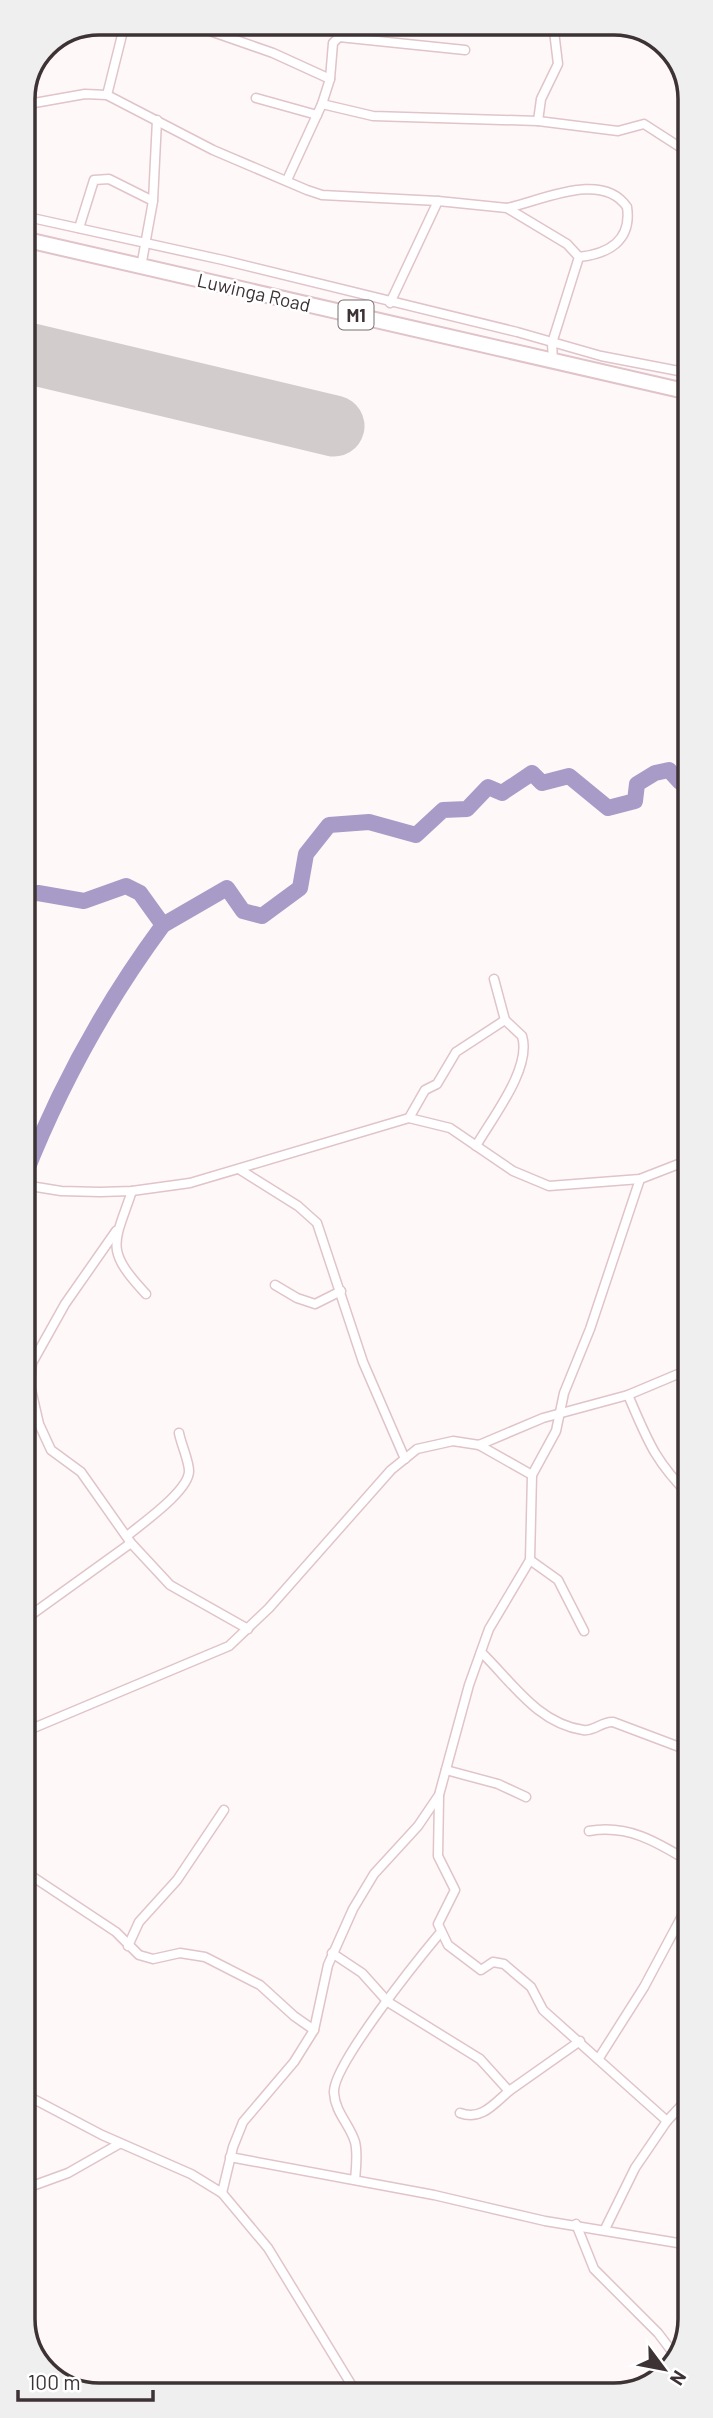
<svg xmlns="http://www.w3.org/2000/svg" width="713" height="2418" font-family="Barlow,sans-serif">
<rect width="100%" height="100%" fill="#fef8f9"/>
<g fill="none" stroke-linecap="round" stroke-linejoin="round">
<polyline stroke="#a89bc7" stroke-width="2.5" points="24,2072 28,2078 24,2084"/>
<g stroke="#a89bc7" stroke-width="16">
<polyline points="23,895 38,893 84,901 126,886 140,893 163,925 227,888 243,911 262,916 300,888 306,854 329,825 369,822 416,835 443,810 467,809 488,787 502,793 532,773 542,783 569,776 608,808 635,801 637,784 655,773 669,770 680,782 689,778"/>
<path d="M24 1177C59 1088 106 1002 163 925"/>
</g>
<polyline stroke="#d2cccc" stroke-width="61" points="23,352 334,426"/>
<defs>
<g id="minor">
<polyline points="187,23 273,53 330,79"/>
<polyline points="107,95 125,23"/>
<polyline points="256,98 317,115"/>
<polyline points="322,104 373,116 538,121 618,131 644,124 689,153"/>
<polyline points="23,105 85,94 107,95 213,150 307,190 322,195 438,201 507,208 567,244 579,257 552,343 553,361"/>
<polyline points="538,121 541,99 558,64 553,23"/>
<polyline points="287,180 322,104 330,79 333,43 339,37 465,50"/>
<path d="M507 208C541 201 602 170 627 207 632 241 608 254 579 257"/>
<polyline points="23,216 223,260 517,332 601,356 689,373"/>
<polyline points="79,228 94,180 109,179 153,201"/>
<polyline points="141,267 153,201 157,120"/>
<polyline points="390,303 438,201"/>
<polyline points="494,979 505,1020"/>
<path d="M409 1118 425 1090 437 1084 456 1052 505 1020 522 1036C532 1068 492 1118 476 1146"/>
<polyline points="239,1169 298,1206 317,1223 363,1362 405,1459"/>
<polyline points="24,1185 61,1191 100,1192 132,1191 190,1183 409,1118 450,1128 513,1171 549,1186 640,1179 689,1160"/>
<path d="M132 1191C114 1244 104 1249 146 1294"/>
<polyline points="116,1231 65,1304 32,1363 30,1385 39,1424 51,1450 81,1472 131,1543 170,1585 248,1629"/>
<polyline points="275,1285 297,1298 315,1304 341,1291"/>
<path d="M628 1395C648 1441 654 1460 690 1496"/>
<polyline points="479,1445 532,1475"/>
<path d="M127 1536C141 1524 189 1491 189 1471 189 1461 181 1444 179 1433"/>
<polyline points="530,1560 558,1580 584,1631"/>
<polyline points="24,1620 131,1543"/>
<path d="M481 1652C512 1682 537 1723 583 1730 594 1732 602 1721 613 1722L690 1751"/>
<polyline points="24,1732 229,1646 269,1608 391,1470 417,1449 453,1441 479,1445 543,1418 628,1395 690,1369"/>
<polyline points="446,1770 498,1784 526,1797"/>
<polyline points="439,1797 438,1856 455,1890 438,1924 448,1945 481,1970 493,1962 504,1964 531,1987 543,2010 667,2121 635,2168 605,2229"/>
<path d="M589 1831C628 1824 657 1842 690 1862"/>
<polyline points="24,1871 116,1932 139,1955 153,1959 180,1953 205,1957 260,1985 294,2016 314,2030"/>
<polyline points="128,1946 139,1922 177,1880 224,1810"/>
<path d="M332 1953 362 1973 388 2002 480 2059 509 2091C494 2104 481 2121 460 2113"/>
<polyline points="599,2058 644,1987 690,1901"/>
<polyline points="509,2091 580,2041"/>
<polyline points="24,2094 102,2135 191,2174 222,2193 233,2147 243,2122 294,2062 314,2030 328,1965 353,1909 374,1874 418,1826 439,1795 469,1685 489,1629 530,1560 532,1475 556,1431 564,1393 590,1329 640,1179"/>
<polyline points="667,2121 690,2096"/>
<polyline points="230,2157 434,2195 545,2221 690,2245"/>
<path d="M355 2180C356 2168 358 2154 355 2142 350 2125 335 2112 334 2093 331 2067 420 1957 440 1933"/>
<polyline points="24,2189 68,2173 119,2144"/>
<polyline points="222,2193 268,2248 357,2394"/>
<polyline points="576,2224 594,2269 658,2333 677,2358"/>
</g>
<polyline id="trunk" points="23,239 689,392"/>
</defs>
<use href="#minor" stroke="#e0c4c9" stroke-width="11"/>
<use href="#trunk" stroke="#e0c4c9" stroke-width="18"/>
<use href="#minor" stroke="#fff" stroke-width="8"/>
<use href="#trunk" stroke="#fff" stroke-width="14"/>
</g>
<g text-anchor="middle" dominant-baseline="central" stroke-width="5" stroke-linejoin="round" paint-order="stroke">
<rect fill="#fff" stroke="#777071" stroke-width="2" x="338.5" y="300.5" width="35" height="29" rx="5"/>
<g font-size="18" font-weight="bold" fill="#3d3234">
<text x="356" y="315">M1</text>
</g>
<g font-size="19" fill="#3d3234" stroke="#fff">
<text transform="translate(254 292) rotate(13)">Luwinga Road</text>
</g>
</g>
<path d="M0 0H713V2418H0ZM99 35H614A64 64 0 0 1 678 99V2319A64 64 0 0 1 614 2383H99A64 64 0 0 1 35 2319V99A64 64 0 0 1 99 35Z" fill="#efefef" fill-rule="evenodd"/>
<path fill="none" stroke="#3d3234" stroke-width="3.5" d="M99 35H614A64 64 0 0 1 678 99V2319A64 64 0 0 1 614 2383H99A64 64 0 0 1 35 2319V99A64 64 0 0 1 99 35Z"/>
<g transform="translate(664 2369) rotate(122)" stroke="#ffffff" stroke-width="5" paint-order="stroke">
<path d="M0-5L12 26L0 18L-12 26Z" fill="#3d3234"/>
<text y="-10" font-size="19" font-weight="bold" text-anchor="middle" fill="#3d3234">N</text>
</g>
<path d="M18 2390v10h135v-10" fill="none" stroke="#3d3234" stroke-width="3.5"/>
<text x="28" y="2390" font-size="21" fill="#3d3234" stroke="#ffffff" stroke-width="5" paint-order="stroke">100 m</text>
</svg>
